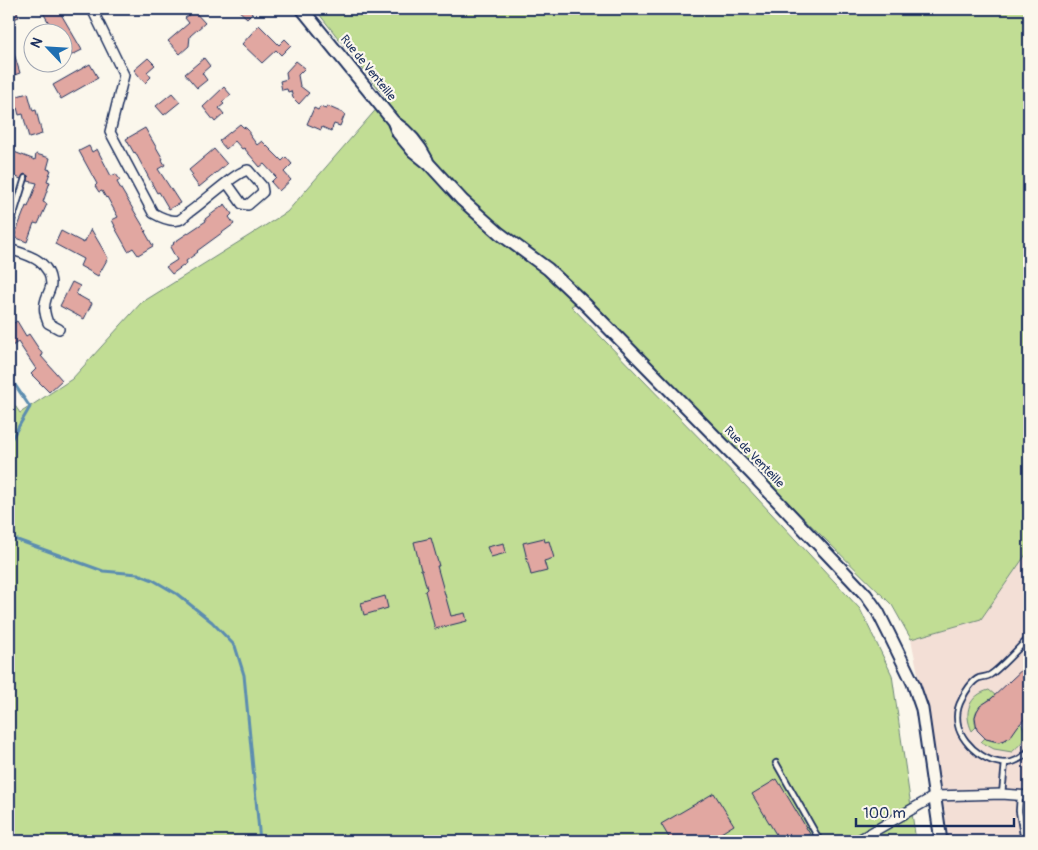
<svg xmlns="http://www.w3.org/2000/svg" width="1038" height="850" font-family="Pangolin,sans-serif">
<rect width="100%" height="100%" fill="#fbf7ec"/>
<filter id="ink" filterUnits="userSpaceOnUse"><feTurbulence type="fractalNoise" baseFrequency=".02" numOctaves="2"/><feDisplacementMap in="SourceGraphic" scale="10" xChannelSelector="R" yChannelSelector="G"/><feConvolveMatrix kernelMatrix="1 2 1 2 8 2 1 2 1" color-interpolation-filters="sRGB"/></filter>
<g filter="url(#ink)">
<polygon fill="#f3dfd6" points="1029,550 1029,841 949,841 940,783 911,639 981,619"/>
<g fill="#c1dd94" stroke="#6e8679">
<polygon points="315,9 1029,9 1029,550 981,619 911,639 892,605 757,472 589,298 571,306 744,484 860,609 892,675 916,841 9,841 9,397 20,413 72,379 141,303 287,212 386,98"/>
<path d="M989 690 995 695C983 706 971 707 976 727L972 731C963 713 969 695 989 690Z"/>
<path d="M1020 723C1031 735 1022 743 1012 752L994 749 981 742 985 738C1005 748 1009 736 1020 723Z"/>
</g>
<g fill="none" stroke-linecap="round" stroke-linejoin="round">
<g stroke="#5b8db0" stroke-width="3">
<polyline points="9,376 30,407 9,443"/>
<polyline points="9,537 103,571 138,574 153,580 177,594 212,622 235,646 244,675 260,841"/>
</g>
</g>
<g fill="#e1a7a1" stroke="#1b2f5e">
<polygon points="9,9 16,9 19,17 11,20 9,15"/>
<polygon points="41,9 58,9 82,50 62,60 62,32 54,32"/>
<polygon points="237,9 256,9 247,18"/>
<polygon points="194,11 205,23 190,36 189,46 180,54 168,41 189,23 185,18"/>
<polygon points="259,25 279,45 285,39 291,45 281,55 276,50 262,63 242,44"/>
<polygon points="11,44 20,73 9,77 9,45"/>
<polygon points="148,58 155,65 147,72 151,77 145,83 134,70"/>
<polygon points="204,58 210,66 202,73 207,80 197,88 185,74"/>
<polygon points="296,61 305,68 298,75 300,86 309,93 299,104 293,98 291,91 288,92 287,89 282,90 280,81 287,79 286,72"/>
<polygon points="90,64 98,78 61,99 53,85"/>
<polygon points="224,87 231,95 222,102 224,104 219,108 224,114 215,122 203,107"/>
<polygon points="28,93 33,111 36,110 42,134 29,138 23,114 19,115 14,97"/>
<polygon points="172,93 180,102 164,115 156,106"/>
<polygon points="327,106 345,114 340,126 334,124 331,131 322,127 321,130 307,124 314,108 318,110 320,107 326,109"/>
<polygon points="240,124 243,127 246,128 249,131 249,134 257,145 262,141 282,161 286,157 292,164 284,172 291,180 279,191 271,182 276,177 264,164 260,167 244,148 242,149 235,141 226,149 219,141"/>
<polygon points="145,128 163,159 162,160 165,165 158,169 180,203 169,209 159,192 157,193 135,152 134,153 126,139"/>
<polygon points="89,146 92,152 97,149 111,176 116,174 120,180 117,182 121,189 146,231 145,232 153,246 138,255 133,248 128,251 114,226 115,226 112,220 118,217 107,197 106,198 102,191 99,192 95,186 97,184 79,151"/>
<polygon points="214,149 227,164 199,187 191,176 193,175 189,170"/>
<polygon points="9,150 35,160 36,154 50,158 47,169 51,170 47,181 50,182 43,202 47,204 38,224 34,223 27,242 14,237 26,206 28,207 37,183 28,181 28,176 24,174 21,179 16,177 9,196"/>
<polygon points="225,204 232,214 229,217 234,224 197,251 198,252 186,261 187,263 172,274 166,267 177,260 170,247 174,244 173,243 206,221 205,219"/>
<polygon points="91,229 108,258 98,276 80,266 83,259 55,244 61,231 84,243"/>
<polygon points="72,282 80,286 76,294 92,303 84,319 60,306"/>
<polygon points="17,321 26,336 29,334 43,355 41,356 62,380 49,392 31,374 36,369 18,342 9,348 9,326"/>
<polygon points="431,538 439,566 437,566 451,616 465,613 467,621 435,629 425,591 427,589 422,570 421,570 414,542"/>
<polygon points="544,538 545,542 549,541 554,558 544,561 547,571 531,575 523,543"/>
<polygon points="504,543 506,553 491,557 487,547"/>
<polygon points="385,596 388,608 364,615 361,603"/>
<polygon points="1029,663 1029,714 1018,726 1011,736 1005,740 999,742 986,739 977,730 975,717 977,711 980,706 991,699"/>
<polygon points="777,779 810,834 798,841 780,841 752,794"/>
<polygon points="714,793 734,825 708,841 671,841 661,824"/>
</g>
<g fill="none" stroke-linecap="round" stroke-linejoin="round">
<defs>
<g id="lane">
<polyline points="9,111 10,112"/>
<polyline points="9,230 25,178"/>
<path d="M1029 638C1019 647 1001 668 990 675 987 677 982 677 979 678 972 681 965 692 962 699 958 706 956 716 958 725 962 746 995 772 1017 760 1022 758 1026 754 1029 750"/>
<polyline points="776,763 820,841"/>
<polyline points="1002,794 1005,763"/>
<polyline points="1020,796 1019,811 1024,841"/>
</g>
<g id="street">
<path d="M92 9 124 75 110 132 153 213C160 217 171 222 179 220 182 219 186 215 188 213 202 204 235 172 248 170L262 186 263 192 248 205 242 204 227 183"/>
<path d="M9 249C28 255 50 260 51 284 51 289 47 295 46 299 43 308 45 315 48 323L59 329"/>
<polyline points="857,841 935,796 1002,794 1029,796"/>
</g>
<g id="secondary">
<polyline points="302,9 393,121 398,133 413,151 429,164 462,200 499,233 548,269 586,305 751,473 866,595 878,612 890,636 913,683 922,709 941,841"/>
<path d="M394 122C409 132 419 144 427 160"/>
</g>
</defs>
<use href="#lane" stroke="#1b2f5e" stroke-width="8"/>
<use href="#street" stroke="#1b2f5e" stroke-width="12"/>
<use href="#secondary" stroke="#1b2f5e" stroke-width="15"/>
<use href="#lane" stroke="#fbf7ec" stroke-width="4.5"/>
<use href="#street" stroke="#fbf7ec" stroke-width="9"/>
<use href="#secondary" stroke="#fbf7ec" stroke-width="11"/>
</g>
</g>
<g text-anchor="middle" dominant-baseline="central" stroke-width="4.5" stroke-linejoin="round" paint-order="stroke">
<g font-size="12" fill="#1b2f5e" stroke="#fbf7ec">
<text transform="translate(368 68) rotate(51)">Rue de Venteille</text>
<text transform="translate(754 457) rotate(46)">Rue de Venteille</text>
</g>
</g>
<rect width="1038" height="850" fill="none" stroke="#fbf7ec" stroke-width="30"/>
<rect x="15" y="15" width="1008" height="820" fill="none" stroke="#1b2f5e" stroke-width="2" filter="url(#ink)"/>
<g transform="translate(48 48) rotate(295)"><circle r="24" fill="#fbf7ec" stroke="#a1a7b3"/>
<path d="M0-4L9 19L0 12L-9 19Z" fill="#1f6fb2"/>
<text y="-8" font-size="14" font-weight="bold" text-anchor="middle" fill="#1b2f5e">N</text>
</g>
<path d="M856 818v8h158v-8" fill="none" stroke="#1b2f5e" stroke-width="2.5"/>
<text x="863" y="818" font-size="15" fill="#1b2f5e" stroke="#fbf7ec" stroke-width="4" paint-order="stroke">100 m</text>
</svg>
